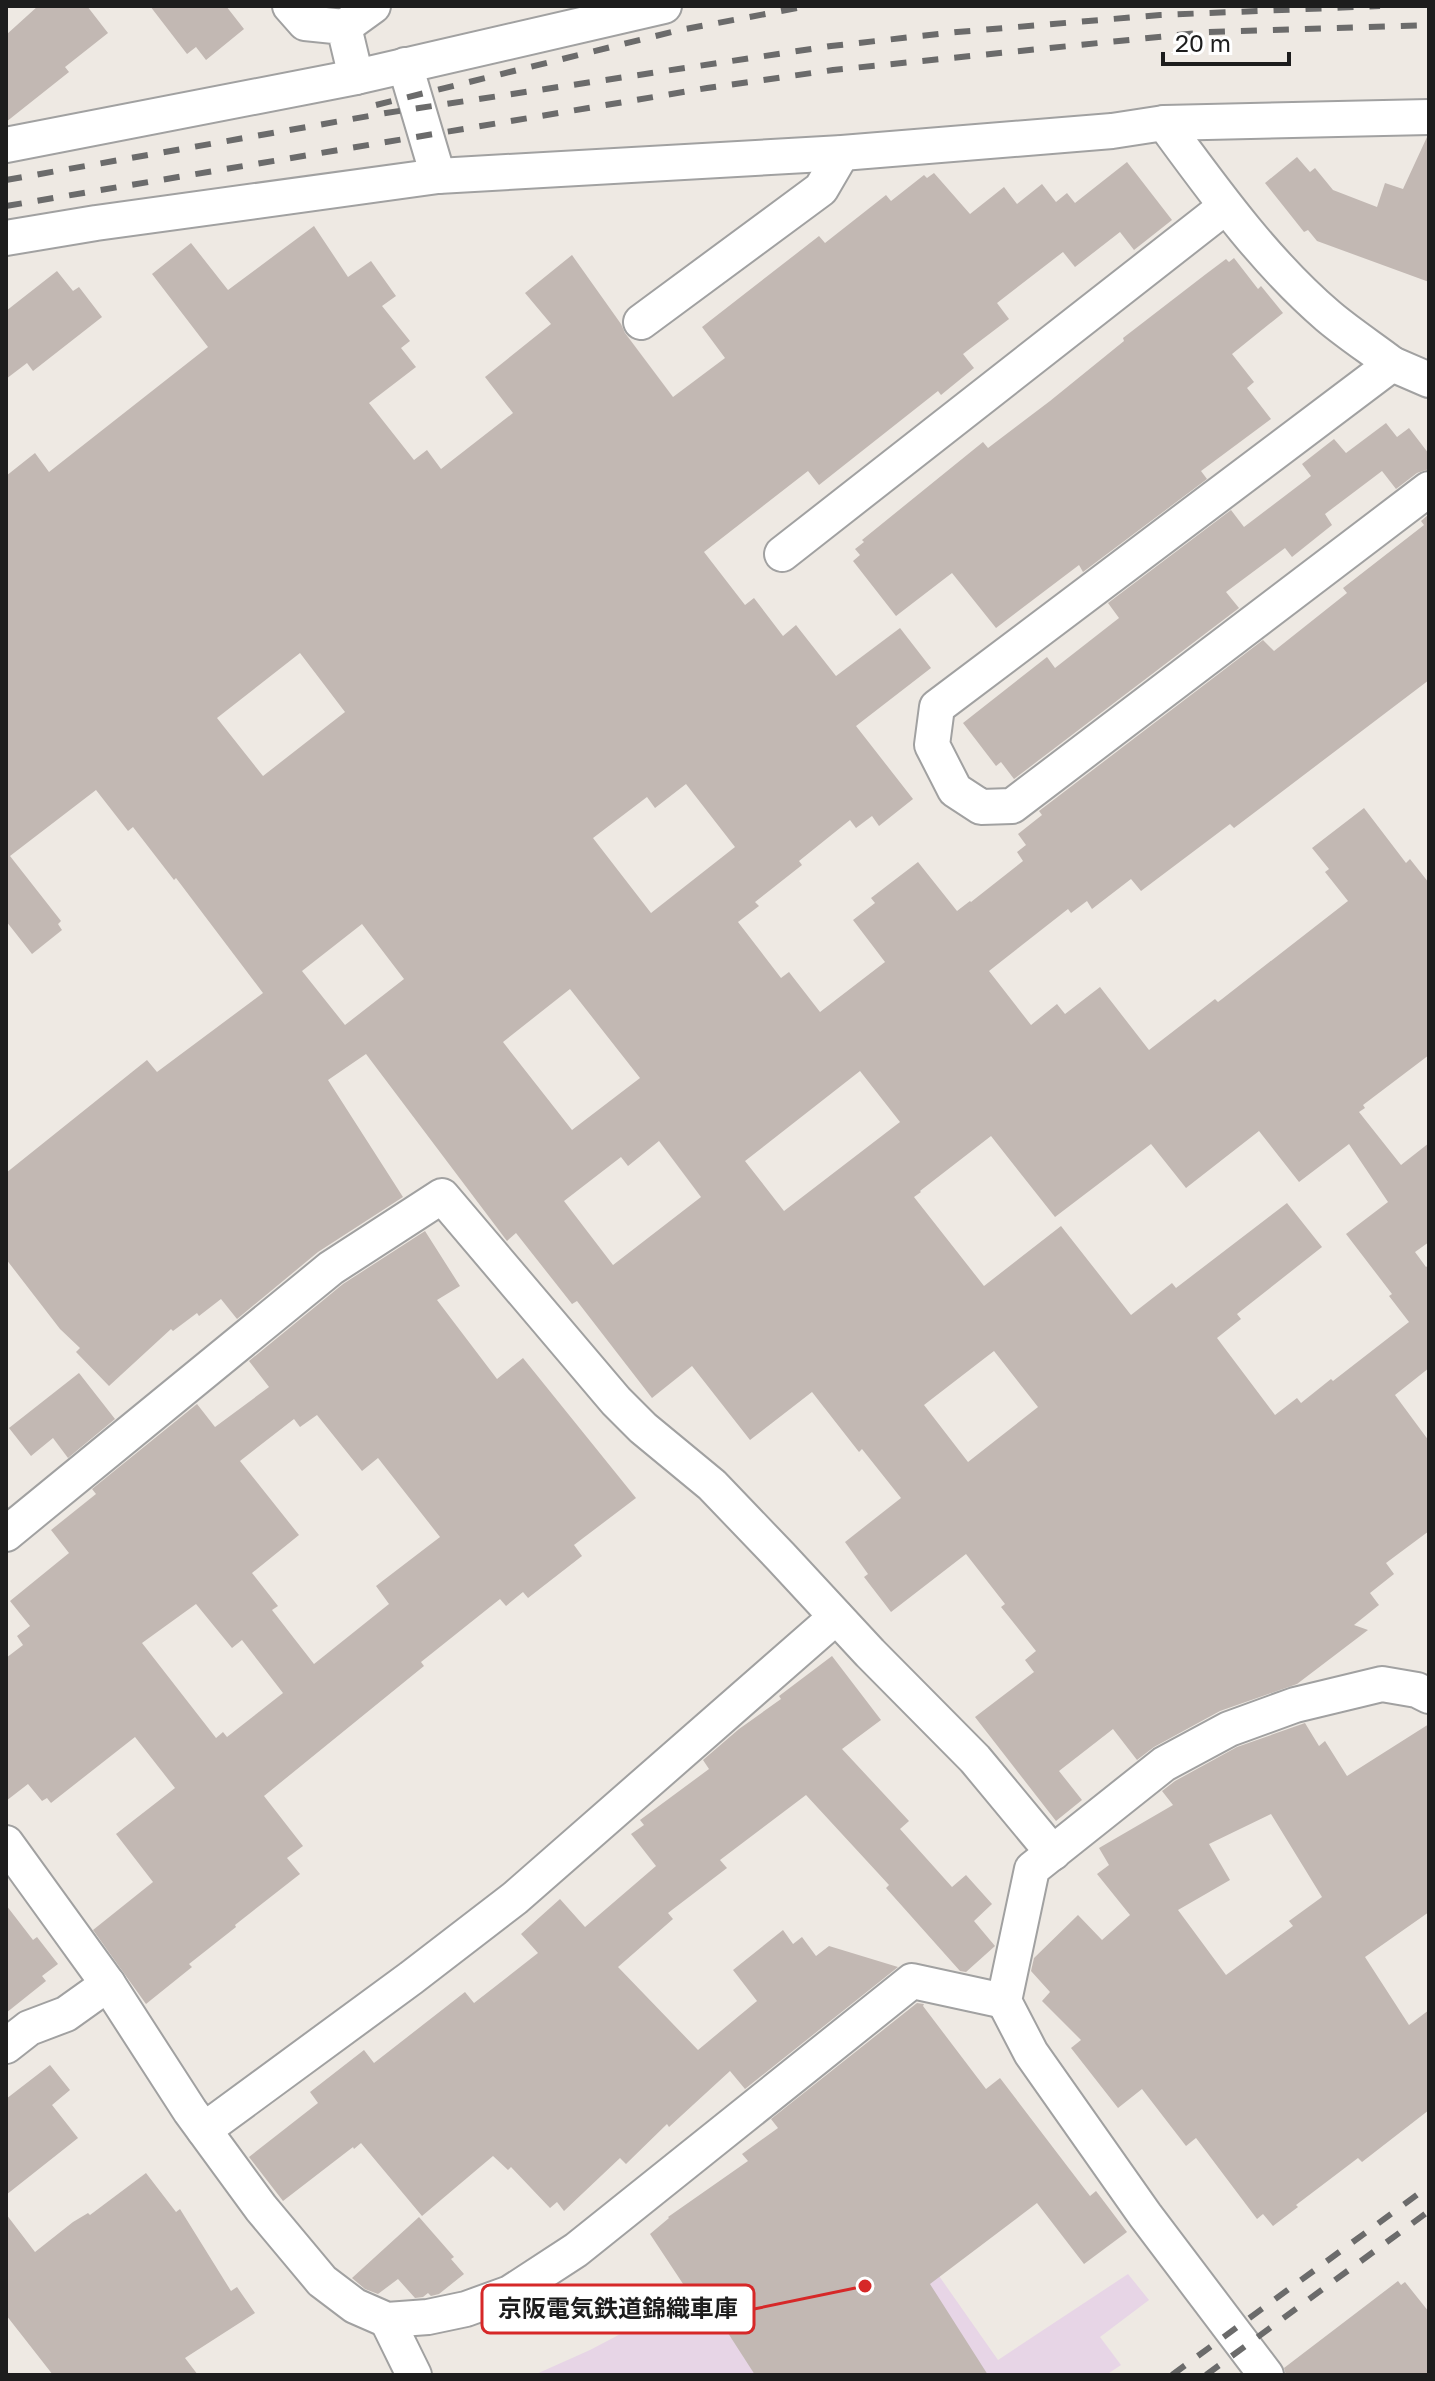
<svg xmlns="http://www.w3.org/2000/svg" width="1435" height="2381" font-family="'Golos Text','Noto Sans JP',sans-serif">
<rect width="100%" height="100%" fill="#eee9e3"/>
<polygon fill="#e7d5e6" points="897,2216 998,2360 1128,2274 1149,2300 1100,2337 1121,2365 1106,2375 534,2375 590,2350 689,2298 711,2332"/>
<g fill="#c2b8b3" fill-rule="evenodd">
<polygon points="38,6 87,6 108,33 65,67 69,72 6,122 6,35"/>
<polygon points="150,6 226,6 244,29 206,60 196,47 187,54"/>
<polygon points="1427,137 1429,137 1429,282 1317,241 1308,230 1304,232 1265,183 1297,157 1310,172 1315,168 1333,190 1377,207 1385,183 1403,189"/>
<path d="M1127 162 1172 220 1134 250 1120 232 1075 267 1063 252 997 303 1009 319 963 354 974 368 941 395 938 391 819 485 808 471 704 552 745 605 754 598 783 636 796 625 836 676 900 628 931 668 856 726 913 799 879 826 872 816 856 828 850 820 799 861 802 865 755 902 759 906 738 922 781 978 789 972 820 1012 885 962 853 920 875 903 871 898 918 862 957 911 970 901 971 902 1023 861 1017 852 1026 845 1018 834 1042 815 1039 811 1263 640 1274 651 1347 593 1343 588 1424 525 1421 521 1429 514V680L1234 828 1230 824 1141 891 1131 879 1092 909 1087 901 1071 913 1068 909 989 971 1031 1025 1057 1004 1065 1014 1100 987 1149 1050 1215 999 1218 1002 1222 999 1348 901 1325 872 1329 869 1312 848 1364 808 1406 863 1410 859 1429 883V1055L1363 1105 1365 1108 1359 1112 1401 1165 1429 1143V1242L1415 1252 1426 1267 1429 1265V1368L1395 1395 1429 1441V1531L1386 1563 1394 1574 1370 1593 1379 1605 1354 1625 1368 1630 1297 1684 1220 1711 1154 1747 1137 1760 1113 1729 1059 1771 1082 1800 1056 1821 975 1717 1034 1672 1025 1660 1036 1651 1001 1607 1005 1604 966 1554 891 1612 864 1577 868 1574 845 1542 901 1498 862 1449 859 1452 812 1392 750 1440 692 1366 652 1398 577 1301 572 1304 516 1233 507 1241 366 1054 328 1080 403 1197 318 1252 237 1319 221 1299 199 1316 197 1313 173 1331 171 1329 109 1386 76 1352 80 1348 60 1329 6 1259V1173L147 1060 157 1072 263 993 176 878 174 880 133 827 128 831 96 790 10 856 61 921 58 924 62 930 32 954 6 921V476L35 453 49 472 208 347 152 274 191 243 228 290 314 226 348 277 371 261 396 296 382 306 410 341 401 348 416 367 369 403 414 460 427 450 441 469 513 413 485 377 551 324 525 293 572 255 621 324 625 333 673 397 725 358 702 327 819 236 825 243 886 195 891 201 924 175 927 178 934 173 970 214 1004 187 1017 204 1042 184 1056 202 1067 193 1075 203ZM300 653 345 712 263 776 217 718ZM686 784 735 847 651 913 593 838 647 797 655 808ZM362 924 404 979 345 1025 302 971ZM570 989 640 1078 572 1130 503 1042ZM860 1071 900 1122 784 1211 745 1161ZM1259 1131 1299 1182 1349 1144 1388 1202 1346 1234 1392 1294 1389 1296 1409 1322 1333 1381 1331 1379 1301 1403 1297 1398 1275 1415 1217 1338 1241 1319 1237 1314 1322 1247 1287 1203 1176 1288 1172 1283 1131 1315 1061 1226 984 1286 914 1197 921 1192 920 1191 991 1136 1055 1217 1151 1144 1186 1188ZM659 1141 701 1197 613 1265 564 1201 621 1157 628 1166ZM994 1351 1038 1407 968 1462 924 1405Z"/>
<polygon points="1234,258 1258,289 1261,286 1283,313 1232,354 1254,382 1247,388 1271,419 1201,471 1207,479 1083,572 1079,565 996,628 952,573 896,616 853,561 860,555 855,549 864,542 862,540 983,442 988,448 1050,401 1124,341 1123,338 1206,274 1226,259 1229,262"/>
<polygon points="57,271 73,291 79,287 102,317 33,371 27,363 6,379 6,311"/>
<polygon points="1386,423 1397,437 1409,428 1429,454 1429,469 1417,473 1396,489 1382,471 1325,514 1332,525 1292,557 1285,548 1226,592 1239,608 1014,779 1001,762 996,766 963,723 1047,657 1055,668 1119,618 1108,603 1231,510 1244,527 1311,476 1302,464 1334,439 1346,453"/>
<path d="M425 1231 460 1286 437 1300 497 1379 523 1358 636 1498 574 1545 582 1556 528 1598 523 1592 506 1606 500 1599 421 1662 424 1666 264 1796 303 1846 287 1858 300 1874 235 1925 236 1927 189 1964 192 1967 146 2004 93 1930 153 1882 116 1834 175 1788 135 1737 51 1803 47 1798 42 1801 28 1784 6 1801V1658L23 1645 17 1636 30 1626 10 1601 69 1553 51 1530 96 1494 92 1489 197 1404 215 1427 269 1387 249 1361 343 1284ZM317 1415 362 1471 378 1458 440 1537 376 1586 389 1604 314 1664 272 1610 278 1606 252 1573 299 1535 240 1461 294 1419 300 1427ZM196 1604 232 1648 242 1640 283 1693 227 1737 223 1732 216 1738 142 1643Z"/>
<polygon points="79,1373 115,1419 68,1458 53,1438 31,1456 9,1428"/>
<polygon points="832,1656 881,1720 842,1749 909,1821 900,1829 952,1887 966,1875 992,1904 974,1921 995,1946 966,1972 960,1971 886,1888 889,1885 806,1795 720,1860 727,1868 668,1913 673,1919 618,1967 698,2050 757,2001 733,1970 783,1930 793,1944 802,1937 816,1956 829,1946 898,1967 745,2089 730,2071 669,2127 667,2124 626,2164 620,2158 564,2211 557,2202 550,2208 511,2167 508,2170 493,2156 422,2216 361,2143 354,2149 353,2147 283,2201 249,2157 318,2103 310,2092 364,2050 374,2063 465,1992 474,2003 538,1953 521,1934 560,1899 585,1927 656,1866 631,1834 644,1825 640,1820 709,1769 703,1760 739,1729 781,1699 779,1696"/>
<path d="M1305 1723 1319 1746 1325 1741 1347 1776 1429 1724V1912L1365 1957 1409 2025 1429 2010V2110L1362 2162 1358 2158 1296 2205 1298 2207 1273 2226 1263 2214 1257 2219 1196 2138 1186 2146 1142 2089 1118 2108 1071 2048 1081 2040 1042 2001 1050 1992 1031 1971 1034 1958 1078 1915 1102 1940 1130 1915 1097 1874 1109 1865 1099 1848 1173 1805 1162 1791 1175 1781 1237 1747ZM1271 1814 1322 1897 1289 1921 1293 1926 1226 1975 1178 1910 1230 1880 1209 1844Z"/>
<polygon points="6,1905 33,1940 37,1937 58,1964 42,1976 46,1981 6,2013"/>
<polygon points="917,2003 924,2004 923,2006 986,2089 1000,2078 1090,2196 1096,2191 1127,2232 1084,2264 1037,2203 930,2284 988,2375 755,2375 708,2302 699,2308 650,2234 669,2218 668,2217 748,2161 742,2154 778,2128 771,2119"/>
<polygon points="50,2065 70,2090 52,2105 78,2138 6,2195 6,2099"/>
<polygon points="146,2173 176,2212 180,2209 231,2291 237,2287 255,2313 185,2358 198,2375 53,2375 6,2315 6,2214 35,2252 73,2222 88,2213 90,2215"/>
<polygon points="419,2217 454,2257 451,2259 464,2274 439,2294 431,2296 428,2293 423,2297 415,2298 398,2279 378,2294 365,2289 352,2278"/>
<polygon points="1398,2281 1401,2285 1405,2282 1429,2312 1429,2375 1286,2375 1284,2368"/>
</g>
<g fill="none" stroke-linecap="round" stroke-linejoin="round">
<defs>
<g id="street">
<polyline points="290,6 305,23 344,27 356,77"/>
<polyline points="344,27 373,6"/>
<polyline points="405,65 438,176"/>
<path d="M1164 123C1214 191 1264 261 1328 316 1348 333 1371 348 1392 364L937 707 932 745 955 790 981 807 1012 806 1429 489"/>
<polyline points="6,145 356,77 664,6"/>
<polyline points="6,238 96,223 438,176 842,153 1112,131 1164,123 1429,117"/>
<polyline points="641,322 821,189 842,153"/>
<polyline points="1392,364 1429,380"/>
<polyline points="782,554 1225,207"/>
<polyline points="6,1534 331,1268 442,1196 616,1401 643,1428 712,1485 781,1557 870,1653 975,1759 1053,1853"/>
<polyline points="6,1843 108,1984 190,2111 261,2208 322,2281 355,2306 387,2320 428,2317 466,2309 510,2293 576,2250 912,1981 1004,2001"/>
<polyline points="6,2046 29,2028 66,2014 108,1984"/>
<polyline points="204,2130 411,1978 515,1898 836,1617"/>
<polyline points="387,2320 414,2375"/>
<polyline points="1266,2375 1145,2215 1031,2053 1004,2001 1032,1869 1164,1764 1229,1729 1295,1705 1382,1684 1417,1690 1429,1696"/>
</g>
</defs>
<use href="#street" stroke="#a1a1a1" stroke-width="38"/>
<use href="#street" stroke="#fff" stroke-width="34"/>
<g stroke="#6b6b6b" stroke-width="6" stroke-dasharray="16 16" stroke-linecap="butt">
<polyline points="376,105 680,30 808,6"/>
<polyline points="6,180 386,113 831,46 957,32 1160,15 1380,6"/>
<polyline points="6,206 707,88 833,70 1207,32 1429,25"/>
<polyline points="1172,2375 1429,2186"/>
<polyline points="1206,2375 1429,2211"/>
</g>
</g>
<path fill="none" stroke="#d62828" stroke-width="3" d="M865 2286L754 2309"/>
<circle fill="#d62828" stroke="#fff" stroke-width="3" cx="865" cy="2286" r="8"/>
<rect fill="#fff" stroke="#d62828" stroke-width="3" x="482" y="2285" width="272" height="48" rx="8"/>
<g font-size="24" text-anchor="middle" font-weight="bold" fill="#1d1d1d">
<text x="618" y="2317">京阪電気鉄道錦織車庫</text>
</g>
<rect width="1435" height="2381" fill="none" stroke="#1d1d1d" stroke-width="16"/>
<path d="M1163 52v12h126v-12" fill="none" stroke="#1d1d1d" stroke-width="4"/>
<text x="1175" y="52" font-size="24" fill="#1d1d1d" stroke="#ffffff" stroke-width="6" paint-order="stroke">20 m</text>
</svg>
